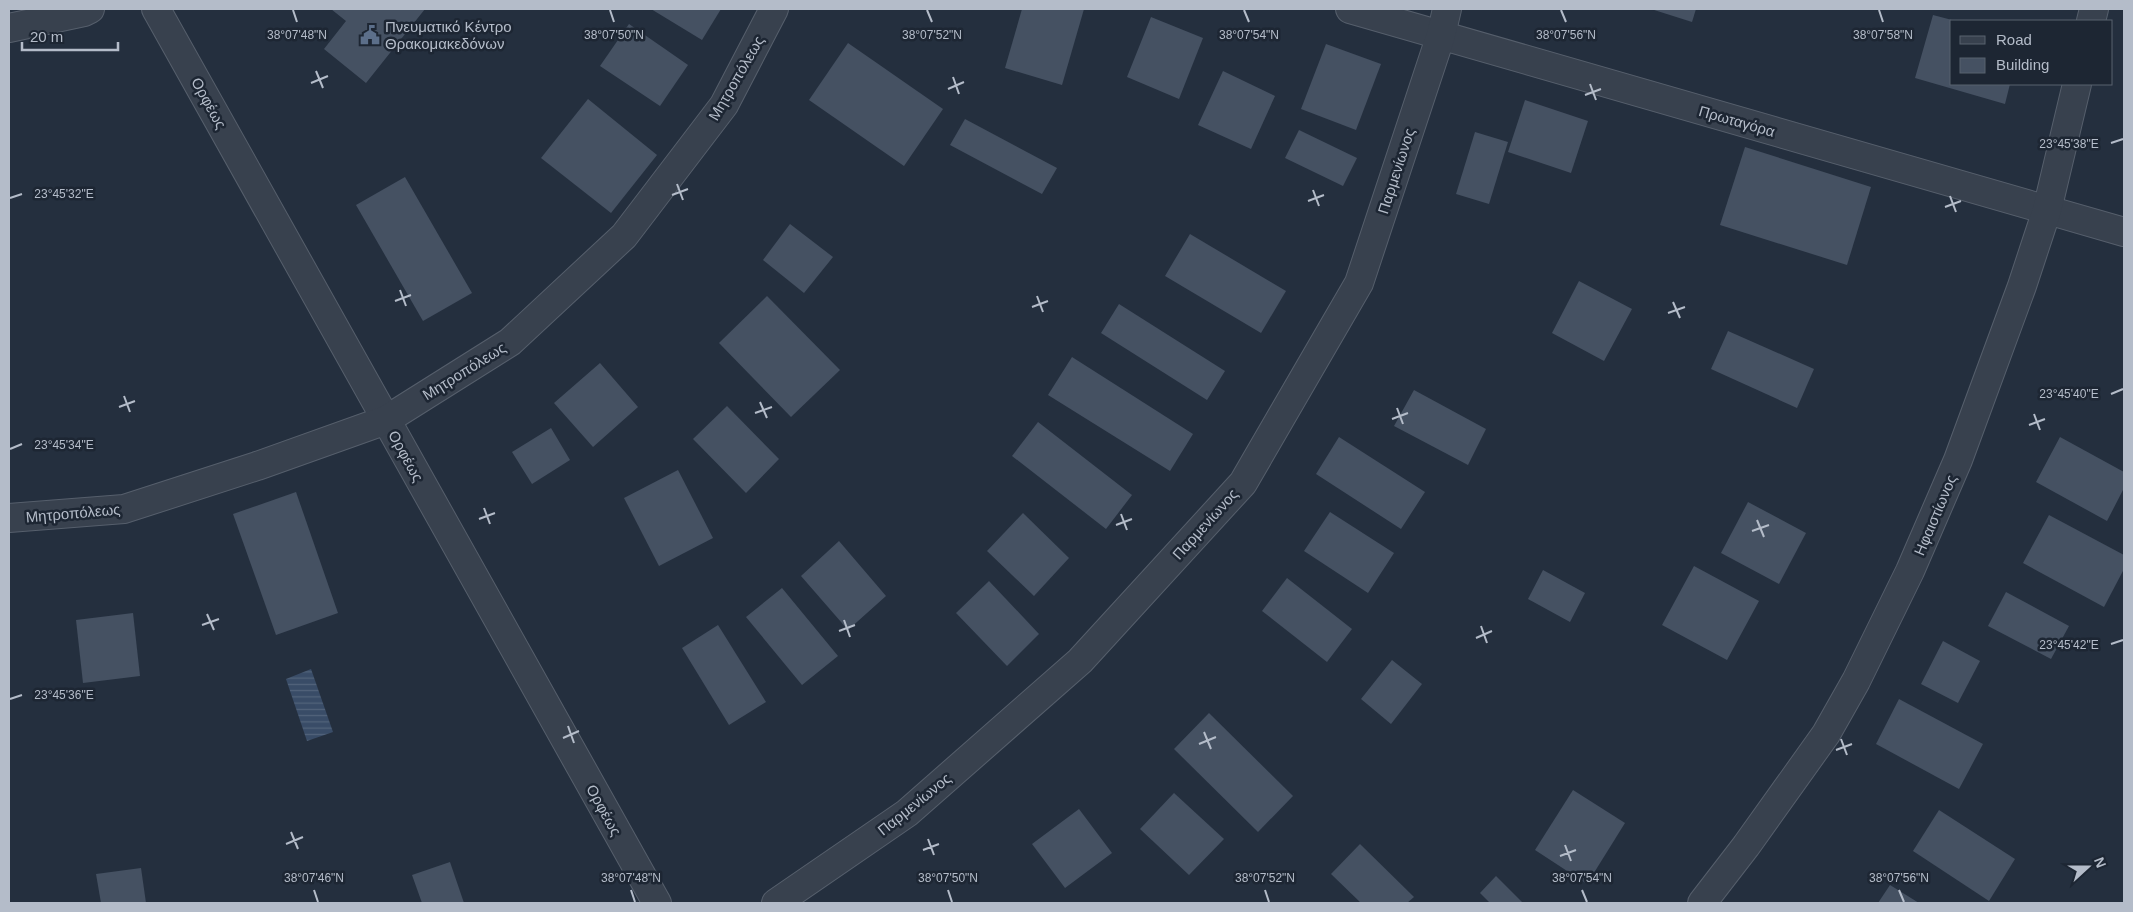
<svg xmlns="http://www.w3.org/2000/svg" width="2133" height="912" font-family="Helvetica,sans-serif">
<defs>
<pattern id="water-rules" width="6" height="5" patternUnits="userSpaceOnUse" patternTransform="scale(1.25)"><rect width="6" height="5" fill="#394c67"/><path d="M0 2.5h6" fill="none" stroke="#53647b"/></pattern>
</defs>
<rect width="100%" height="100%" fill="#242f3e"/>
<polygon fill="url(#water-rules)" points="311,669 333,732 307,741 286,679"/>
<g fill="#455162">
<polygon points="331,9 425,9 366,83 324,49 346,21"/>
<polygon points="651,9 721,9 702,40"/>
<polygon points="1022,9 1084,9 1062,85 1005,68"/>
<polygon points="1651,9 1696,9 1692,22"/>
<polygon points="1933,15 1952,20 1952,84 2010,84 2005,104 1915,78"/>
<polygon points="1151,17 1203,38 1179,99 1127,77"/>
<polygon points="629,24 688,65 660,106 600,66"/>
<polygon points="848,43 943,109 904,166 809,100"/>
<polygon points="1326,44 1381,64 1356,130 1301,109"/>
<polygon points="1223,71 1275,96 1251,149 1198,125"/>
<polygon points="588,99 657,155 611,213 541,158"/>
<polygon points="1525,100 1588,121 1571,173 1508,152"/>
<polygon points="965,119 1057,168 1042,194 950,145"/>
<polygon points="1299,130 1357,158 1343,186 1285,158"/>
<polygon points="1475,132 1508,142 1489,204 1456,194"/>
<polygon points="1745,147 1871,187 1847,265 1720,225"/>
<polygon points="405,177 472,293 423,321 356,205"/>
<polygon points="790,224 833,257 804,293 763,260"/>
<polygon points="1190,234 1286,291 1261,333 1165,276"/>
<polygon points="1579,281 1632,309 1604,361 1552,333"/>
<polygon points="767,296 840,370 791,417 719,343"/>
<polygon points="1119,304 1225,371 1207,400 1101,333"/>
<polygon points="1728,331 1814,369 1797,408 1711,369"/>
<polygon points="1072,357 1193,434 1170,471 1048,395"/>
<polygon points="600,363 638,407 593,447 554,403"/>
<polygon points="1414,390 1486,429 1468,465 1394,426"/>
<polygon points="727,406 779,459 746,493 693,439"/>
<polygon points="1038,422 1132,495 1106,529 1012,456"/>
<polygon points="551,428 570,460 532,484 512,452"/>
<polygon points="1339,437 1425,492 1401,529 1316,474"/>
<polygon points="2060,437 2124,472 2124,488 2107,521 2036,482"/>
<polygon points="678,470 713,538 659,566 624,498"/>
<polygon points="296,492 338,613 276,635 233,514"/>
<polygon points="1748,502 1806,533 1779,584 1721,553"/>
<polygon points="1330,512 1394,553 1368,593 1304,551"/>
<polygon points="1023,513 1069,558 1034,596 987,551"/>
<polygon points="2049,515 2124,555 2124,569 2104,607 2023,563"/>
<polygon points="839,541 886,596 848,630 801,576"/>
<polygon points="1694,566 1759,601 1727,660 1662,625"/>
<polygon points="1543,570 1585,593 1570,622 1528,599"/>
<polygon points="1287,578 1352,629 1327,662 1262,611"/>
<polygon points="989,581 1039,634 1007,666 956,613"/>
<polygon points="782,588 838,656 802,685 746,617"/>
<polygon points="2006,592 2069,626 2051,659 1988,626"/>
<polygon points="133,613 140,676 83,683 76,620"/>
<polygon points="718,625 766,702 729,725 682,648"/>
<polygon points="1943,641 1980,661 1958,703 1921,684"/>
<polygon points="1392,660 1422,684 1391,724 1361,699"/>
<polygon points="1899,699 1983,744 1959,789 1876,744"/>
<polygon points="1209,713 1293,796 1258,832 1174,749"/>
<polygon points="1573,790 1625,823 1587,884 1535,850"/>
<polygon points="1174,793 1224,839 1189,875 1140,829"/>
<polygon points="1079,809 1112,853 1065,888 1032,844"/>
<polygon points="1939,810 2015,859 1989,901 1913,851"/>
<polygon points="1360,844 1414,897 1407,903 1361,903 1331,874"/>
<polygon points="450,862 464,903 422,903 412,875"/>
<polygon points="141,868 146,903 101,903 96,874"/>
<polygon points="1496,876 1523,903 1490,903 1480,893"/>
<polygon points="1890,885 1919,903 1878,903"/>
</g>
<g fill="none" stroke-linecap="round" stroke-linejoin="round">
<defs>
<g id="minor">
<polyline points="156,9 657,903"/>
<polyline points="1350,9 2124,232"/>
<polyline points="2091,21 2094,9"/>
<polyline points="9,28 84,12 90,9"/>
<polyline points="9,518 124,509 257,466 386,420 510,342 624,236 724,105 774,9"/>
<polyline points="776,903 907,813 1080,661 1243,483 1359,283 1441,35 1447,9"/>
<polyline points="1702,903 1746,846 1826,734 1856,681 1910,571 1958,460 2022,286 2047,210 2077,84"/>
</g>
</defs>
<use href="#minor" stroke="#565f6c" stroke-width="30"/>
<use href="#minor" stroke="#38414e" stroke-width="28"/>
</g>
<path fill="none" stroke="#b4bcc9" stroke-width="2" d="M293 10 297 22M610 10 614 22M927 10 932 22M1244 10 1249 22M1561 10 1566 22M1879 10 1883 22M316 71 323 88M953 77 959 94M311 83 328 76M1590 84 1596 100M948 89 964 82M1585 95 1601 89M2111 143 2123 139M677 184 683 200M1313 190 1319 206M672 195 688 189M1950 196 1956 212M10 198 22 194M1308 201 1324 195M1945 207 1961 201M400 290 406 306M1037 296 1043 312M395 301 411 295M1673 302 1680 318M1032 307 1048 301M1668 313 1685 307M2111 394 2123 389M124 396 130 412M760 402 767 418M119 407 135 401M1397 408 1403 424M755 413 772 407M2034 414 2040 430M1392 419 1408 413M2029 425 2045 419M10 449 22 444M484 508 490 524M1121 514 1127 530M479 519 495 513M1757 520 1764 537M1116 525 1132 519M1752 531 1769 525M207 614 214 630M844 620 850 637M202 625 219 619M1481 626 1487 643M839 631 855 625M1476 638 1492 631M2111 644 2123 640M10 699 22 695M568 726 574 743M1204 732 1211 749M563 738 579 731M1841 739 1847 755M1199 744 1216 737M1836 750 1852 744M291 832 298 849M928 839 934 855M286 844 303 837M1565 845 1571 861M923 850 939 844M1560 856 1576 850M314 890 318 902M631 890 635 902M948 890 952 902M1265 890 1269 902M1582 890 1587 902M1899 890 1904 902"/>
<defs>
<symbol id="civic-bare" viewBox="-9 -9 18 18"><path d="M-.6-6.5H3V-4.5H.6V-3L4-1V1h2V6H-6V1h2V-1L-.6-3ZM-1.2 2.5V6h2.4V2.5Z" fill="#5c6f8a" stroke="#1d2633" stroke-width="2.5" paint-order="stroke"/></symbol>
</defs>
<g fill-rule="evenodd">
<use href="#civic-bare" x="356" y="21" width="28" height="28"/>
</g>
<g text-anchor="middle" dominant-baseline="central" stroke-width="5" stroke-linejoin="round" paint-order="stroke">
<g font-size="15" fill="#b4bcc9" stroke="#1d2633" text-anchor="start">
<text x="385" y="26">Πνευματικό Κέντρο<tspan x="385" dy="17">Θρακομακεδόνων</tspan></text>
</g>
<g font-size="15" fill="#b4bcc9" stroke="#1d2633">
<text transform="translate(736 78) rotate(-60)">Μητροπόλεως</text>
<text transform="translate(209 103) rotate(61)">Ορφέως</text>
<text transform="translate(1737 121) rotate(16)">Πρωταγόρα</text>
<text transform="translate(1396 171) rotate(-72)">Παρμενίωνος</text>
<text transform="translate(464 371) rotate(-32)">Μητροπόλεως</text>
<text transform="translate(406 456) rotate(61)">Ορφέως</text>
<text transform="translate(73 513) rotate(-5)">Μητροπόλεως</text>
<text transform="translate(1935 515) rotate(-67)">Ηφαιστίωνος</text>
<text transform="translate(1205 524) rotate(-48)">Παρμενίωνος</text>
<text transform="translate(914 804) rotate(-39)">Παρμενίωνος</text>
<text transform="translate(604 810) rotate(61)">Ορφέως</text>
</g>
</g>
<g font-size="12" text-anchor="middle" fill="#b4bcc9" stroke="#1d2633" stroke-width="5" stroke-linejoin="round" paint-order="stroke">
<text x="297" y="39">38°07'48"N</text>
<text x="614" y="39">38°07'50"N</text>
<text x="932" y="39">38°07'52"N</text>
<text x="1249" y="39">38°07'54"N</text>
<text x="1566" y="39">38°07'56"N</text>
<text x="1883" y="39">38°07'58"N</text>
<text x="2069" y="148">23°45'38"E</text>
<text x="64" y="198">23°45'32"E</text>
<text x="2069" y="398">23°45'40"E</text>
<text x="64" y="449">23°45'34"E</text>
<text x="2069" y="649">23°45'42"E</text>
<text x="64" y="699">23°45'36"E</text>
<text x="314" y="882">38°07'46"N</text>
<text x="631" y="882">38°07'48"N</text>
<text x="948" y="882">38°07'50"N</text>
<text x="1265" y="882">38°07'52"N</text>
<text x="1582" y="882">38°07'54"N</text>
<text x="1899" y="882">38°07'56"N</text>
</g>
<rect width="2133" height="912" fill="none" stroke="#b4bcc9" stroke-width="20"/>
<rect x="1950" y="20" width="162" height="65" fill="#1d2633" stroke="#59626f"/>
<rect x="1960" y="36" width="25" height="8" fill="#38414e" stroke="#59626f"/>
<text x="1996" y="45" font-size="15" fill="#b4bcc9">Road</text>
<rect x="1960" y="58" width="25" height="15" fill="#455162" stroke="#59626f"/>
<text x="1996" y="70" font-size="15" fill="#b4bcc9">Building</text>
<g transform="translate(2088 867) rotate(69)" stroke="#1d2633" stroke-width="4" paint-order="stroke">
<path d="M0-4L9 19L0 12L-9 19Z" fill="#b4bcc9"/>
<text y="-8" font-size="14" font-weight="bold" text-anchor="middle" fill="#b4bcc9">N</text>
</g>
<path d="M22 42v8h96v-8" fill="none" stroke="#b4bcc9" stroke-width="2.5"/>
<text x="30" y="42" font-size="15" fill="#b4bcc9" stroke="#1d2633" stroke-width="4" paint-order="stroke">20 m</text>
</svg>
